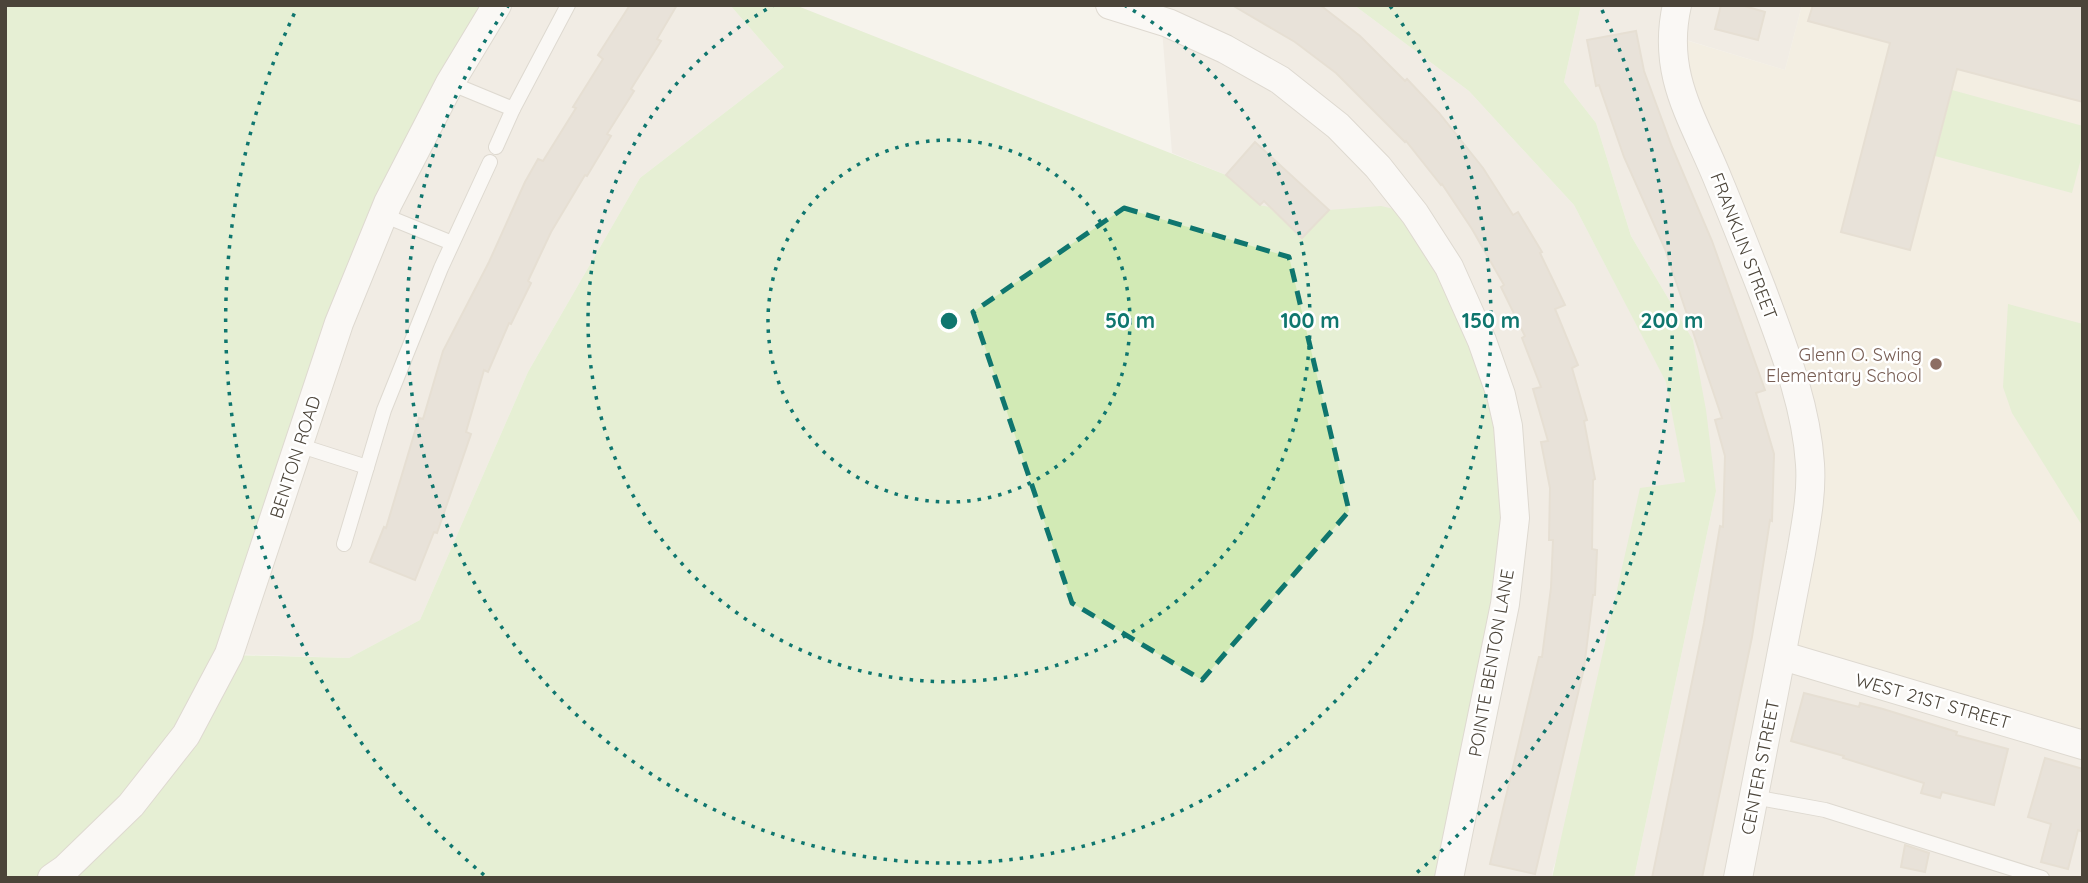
<svg xmlns="http://www.w3.org/2000/svg" width="2088" height="883" font-family="Quicksand,sans-serif">
<rect width="100%" height="100%" fill="#f6f3ec"/>
<g fill="#eae5da">
<polygon points="497,5 730,5 784,67 640,178 528,372 420,620 349,658 229,654 339,323"/>
<polygon points="1160,5 1354,5 1469,91 1574,205 1667,383 1685,482 1553,869 1552,878 1449,878 1302,238 1226,175 1172,153"/>
<polygon points="1581,5 1802,5 1785,70 1673,36 2083,745 2083,878 1634,878 1716,491 1693,340 1631,236 1596,123 1564,82"/>
</g>
<polygon fill="#efe8d6" points="1802,5 2083,5 2083,745 1783,656 1810,465 1672,36 1785,70"/>
<g fill="#d2eab5">
<polygon points="5,5 497,5 388,203 230,655 349,658 420,620 528,372 640,178 784,67 730,5 795,5 1226,175 1260,205 1269,207 1302,238 1329,210 1381,206 1415,214 1482,341 1515,518 1449,878 5,878"/>
<polygon points="1354,5 1581,5 1564,82 1596,123 1631,236 1693,340 1706,410 1716,491 1634,878 1552,878 1640,488 1685,482 1666,382 1574,205 1469,91"/>
<polygon points="1952,90 2083,126 2083,151 2072,193 1935,156"/>
<polygon points="2008,304 2083,324 2083,527 2012,413 2003,387"/>
</g>
<g fill="#d8cfc1" stroke="#d3c7b4" stroke-width="2">
<polygon points="630,5 677,5 657,39 661,41 631,89 634,91 607,134 611,136 587,176 585,175 551,232 528,281 531,283 511,324 509,323 488,372 484,370 466,432 471,434 437,533 434,532 415,580 370,562 384,527 386,528 419,418 423,419 443,351 489,262 525,182 538,159 543,161 576,108 573,107 603,59 598,55"/>
<polygon points="1232,5 1320,5 1360,36 1405,81 1407,79 1439,113 1483,168 1513,215 1518,212 1542,252 1540,253 1565,305 1555,309 1578,365 1572,368 1587,420 1584,421 1595,479 1593,480 1592,549 1597,550 1595,595 1593,595 1584,668 1535,874 1490,864 1539,657 1542,657 1551,588 1553,540 1549,540 1550,488 1541,442 1548,441 1533,389 1541,387 1522,338 1525,336 1501,287 1504,285 1472,229 1442,184 1441,185 1406,141 1405,142 1336,73 1295,42"/>
<polygon points="1721,5 1741,5 1765,12 1758,40 1715,29"/>
<polygon points="1813,5 2083,5 2083,102 1957,69 1910,250 1841,232 1890,43 1808,21"/>
<polygon points="1636,31 1644,71 1672,147 1712,241 1765,390 1756,393 1774,454 1772,521 1770,520 1752,637 1702,878 1652,878 1704,623 1720,526 1723,527 1725,456 1715,420 1722,418 1665,249 1624,157 1599,85 1596,86 1587,40"/>
<polygon points="1255,142 1329,210 1302,238 1264,201 1260,205 1226,175"/>
<polygon points="1804,693 1859,707 1860,703 1883,709 1957,732 1956,735 2008,749 1994,805 1942,792 1940,798 1921,793 1924,783 1843,758 1844,756 1791,741"/>
<polygon points="2045,758 2083,769 2083,832 2078,830 2068,869 2041,862 2051,824 2028,817"/>
<polygon points="1905,845 1929,853 1925,872 1901,867"/>
</g>
<g fill="none" stroke-linecap="round" stroke-linejoin="round">
<defs>
<g id="service">
<polyline points="450,83 513,109"/>
<polyline points="496,147 513,109 568,5"/>
<polyline points="383,215 452,243"/>
<polyline points="298,445 367,467"/>
<polyline points="344,544 384,410 441,268 490,162"/>
<polyline points="1754,797 1825,810 2042,878"/>
</g>
<g id="minor">
<polyline points="1110,5 1168,23 1225,49 1280,80 1338,126 1378,167 1415,214 1449,267 1482,341 1501,395 1508,426 1515,518 1505,604 1449,878"/>
<path d="M1677 5C1661 76 1694 119 1719 182 1734 218 1748 254 1762 290 1783 347 1806 403 1810 464 1812 494 1806 523 1801 553L1738 878"/>
<polyline points="1783,656 2083,745"/>
<polyline points="52,878 65,869 131,805 186,735 229,654 339,323 388,203 450,83 497,5"/>
</g>
</defs>
<use href="#service" stroke="#c2bbae" stroke-width="16"/>
<use href="#minor" stroke="#c2bbae" stroke-width="30"/>
<use href="#service" stroke="#fff" stroke-width="14"/>
<use href="#minor" stroke="#fff" stroke-width="28"/>
</g>
<path d="M0 0H2088V883H0ZM1124 208 1289 257 1349 511 1202 680 1072 603 973 312Z" fill="#f6f3ec" fill-opacity=".55" fill-rule="evenodd"/>
<path fill="none" stroke="#0f766e" stroke-width="5" stroke-dasharray="14 9" stroke-linejoin="round" d="M1124 208 1289 257 1349 511 1202 680 1072 603 973 312Z"/>
<g fill="none" stroke="#0f766e" stroke-width="3.5" stroke-dasharray="3.5 7">
<circle cx="949" cy="321" r="181"/>
<path d="M1124 5A361 361 0 1 1 774 5"/>
<path d="M1390 6A542 542 0 1 1 508 6"/>
<path d="M484 875A723 723 0 0 1 296 10M1602 10A723 723 0 0 1 1414 875"/>
</g>
<circle fill="#8d6e63" stroke="#fff" stroke-width="2.5" cx="1936" cy="364" r="7"/>
<g text-anchor="middle" dominant-baseline="central" stroke-width="5" stroke-linejoin="round" paint-order="stroke">
<g font-size="18" fill="#4b4439" stroke="#fff">
<text transform="translate(1744 246) rotate(69)">FRANKLIN STREET</text>
<text transform="translate(295 457) rotate(-72)">BENTON ROAD</text>
<text transform="translate(1491 663) rotate(-80)">POINTE BENTON LANE</text>
<text transform="translate(1933 701) rotate(16)">WEST 21ST STREET</text>
<text transform="translate(1760 767) rotate(-79)">CENTER STREET</text>
</g>
<g font-size="18" fill="#785e54" stroke="#fff" text-anchor="end">
<text x="1922" y="354">Glenn O. Swing<tspan x="1922" dy="21">Elementary School</tspan></text>
</g>
</g>
<circle cx="949" cy="321" r="10" fill="#0f766e" stroke="#fff" stroke-width="3.5"/>
<g font-size="21" text-anchor="middle" font-weight="bold" fill="#0f766e" stroke="#fff" stroke-width="5" stroke-linejoin="round" paint-order="stroke">
<text x="1130" y="328">50 m</text>
<text x="1310" y="328">100 m</text>
<text x="1491" y="328">150 m</text>
<text x="1672" y="328">200 m</text>
</g>
<rect width="2088" height="883" fill="none" stroke="#4b4439" stroke-width="14"/>
</svg>
